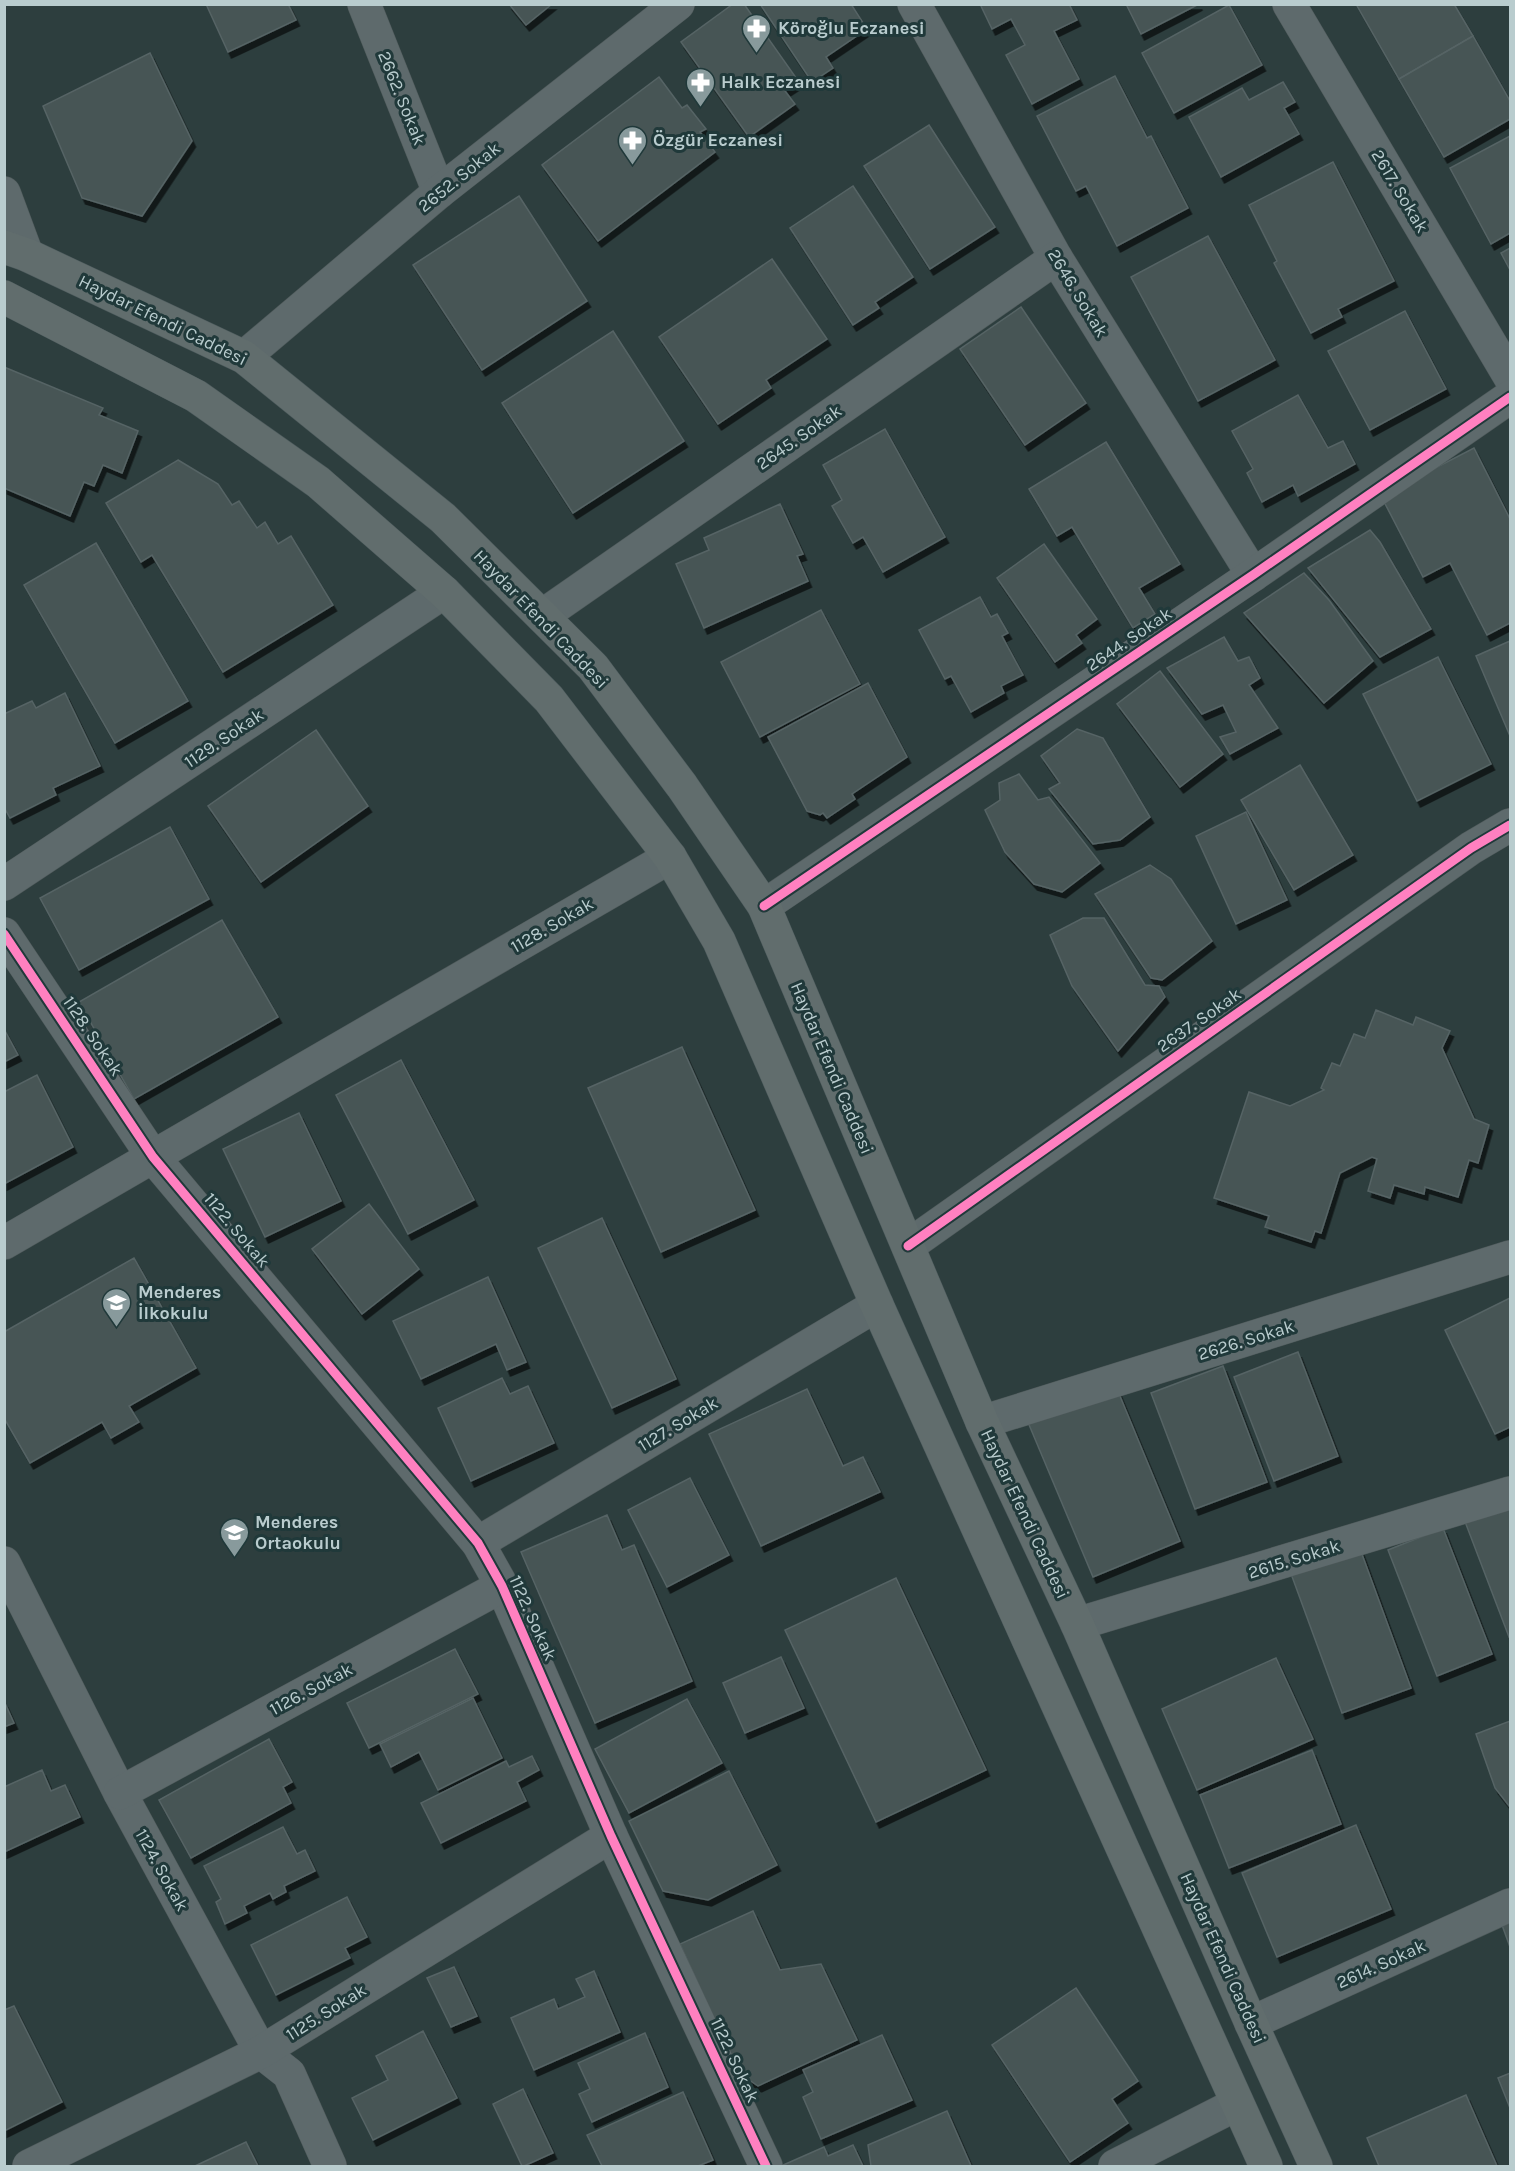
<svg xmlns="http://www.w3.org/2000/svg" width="1515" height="2171" font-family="Karla,sans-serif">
<defs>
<filter id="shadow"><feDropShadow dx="3.5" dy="6" stdDeviation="0" flood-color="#0009"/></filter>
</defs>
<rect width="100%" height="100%" fill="#2d3e3e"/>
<g fill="#475555" stroke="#566465" stroke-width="1.5" filter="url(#shadow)">
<polygon points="206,4 288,4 296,20 228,52"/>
<polygon points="509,4 552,4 526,25"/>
<polygon points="733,4 744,4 799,82 785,91 795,104 749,137 681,42"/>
<polygon points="760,4 851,4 867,29 826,57 833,68 812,82"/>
<polygon points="980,4 1069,4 1077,20 1054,31 1079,79 1032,104 1006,55 1025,45 1011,19 992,29"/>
<polygon points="1126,4 1199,4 1141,34"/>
<polygon points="1356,4 1454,4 1473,36 1399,79"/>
<polygon points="1229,5 1262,65 1174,113 1142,53"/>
<polygon points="1473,36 1510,101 1510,119 1444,157 1399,79"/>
<polygon points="150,53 192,141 142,216 82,198 43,106"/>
<polygon points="1115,76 1147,138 1151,136 1188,208 1117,246 1086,186 1076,191 1037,116"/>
<polygon points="659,77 682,108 687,105 706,129 700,132 715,152 598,241 542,165"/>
<polygon points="1283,82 1295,102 1284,108 1299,134 1221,177 1189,117 1242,88 1249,100"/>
<polygon points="929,125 995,227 930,269 864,166"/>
<polygon points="1510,136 1510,233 1491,244 1450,168"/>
<polygon points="1333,162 1394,281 1338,309 1342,317 1311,333 1274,263 1277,261 1249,205"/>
<polygon points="853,186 913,277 875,302 879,308 853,325 790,228"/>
<polygon points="519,196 587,301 482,370 413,265"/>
<polygon points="1208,236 1275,360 1198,401 1131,277"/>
<polygon points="1510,248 1510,270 1501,253"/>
<polygon points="772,259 827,339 766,380 771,388 718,424 659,337"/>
<polygon points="1021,307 1086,403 1025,445 960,349"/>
<polygon points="1405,311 1446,389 1370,430 1328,351"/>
<polygon points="613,331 684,441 573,513 502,403"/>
<polygon points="4,367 103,408 99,415 138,431 122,473 103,465 94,486 84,482 70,516 4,488"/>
<polygon points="1298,395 1328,448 1343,441 1355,464 1298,496 1293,485 1262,502 1247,473 1253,469 1232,431"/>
<polygon points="885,429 945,537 883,572 863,537 853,543 832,506 842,500 823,465"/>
<polygon points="1106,442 1180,564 1139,588 1155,614 1133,628 1072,527 1057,536 1029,489"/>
<polygon points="1474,448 1510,519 1510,623 1487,635 1450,563 1423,577 1381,496"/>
<polygon points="178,460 218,484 232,505 239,501 257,528 265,522 278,544 291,536 333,605 223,672 152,555 141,562 106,503"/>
<polygon points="780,504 803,554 797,556 808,581 704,628 676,564 709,550 704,538"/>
<polygon points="1370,530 1380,542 1431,629 1380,657 1308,568"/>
<polygon points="96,543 188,701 115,743 24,585"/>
<polygon points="1044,544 1097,619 1076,635 1082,643 1055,662 997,578"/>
<polygon points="1304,573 1329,600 1373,661 1324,703 1244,613"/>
<polygon points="980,597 991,617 997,614 1008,633 1002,636 1023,675 1001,686 1004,693 971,712 951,676 945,679 919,630"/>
<polygon points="821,610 860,684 760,737 721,662"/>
<polygon points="1224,637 1238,661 1249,657 1260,678 1249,685 1278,728 1230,754 1220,737 1236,732 1223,705 1202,714 1167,668"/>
<polygon points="1510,641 1510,736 1476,656"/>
<polygon points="1438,657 1491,764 1417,801 1363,694"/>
<polygon points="1160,671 1223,754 1180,787 1117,704"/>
<polygon points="868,683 907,757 852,794 855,799 827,818 823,813 820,815 807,811 768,737"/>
<polygon points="65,693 100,766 53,788 56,795 10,818 4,807 4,714 32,701 36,708"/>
<polygon points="1077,729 1103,738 1150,817 1120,840 1093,844 1049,789 1060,783 1041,756"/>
<polygon points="316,730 368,806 261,882 208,806"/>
<polygon points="1300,765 1353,855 1294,890 1241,800"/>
<polygon points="1019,774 1038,800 1049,797 1100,863 1062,892 1034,884 1005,852 985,810 1000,800 999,783"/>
<polygon points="1246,812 1287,900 1236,924 1196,836"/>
<polygon points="170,827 209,899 79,970 40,898"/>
<polygon points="1150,865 1171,879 1212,941 1162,980 1151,978 1095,894"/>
<polygon points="1083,918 1104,918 1145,985 1159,986 1165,997 1118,1051 1072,986 1050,935"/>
<polygon points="222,920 278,1017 134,1099 79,1002"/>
<polygon points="1376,1010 1413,1025 1416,1017 1450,1031 1442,1048 1474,1119 1489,1125 1478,1163 1469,1160 1458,1197 1425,1187 1424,1194 1394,1185 1390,1198 1368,1191 1377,1159 1372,1157 1340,1173 1321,1233 1315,1231 1311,1242 1265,1227 1269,1216 1214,1198 1249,1092 1290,1106 1324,1090 1321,1088 1332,1063 1340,1066 1354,1034 1365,1038"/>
<polygon points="4,1029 18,1055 4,1062"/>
<polygon points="682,1047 755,1210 661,1252 588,1088"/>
<polygon points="401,1060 474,1200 408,1234 336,1095"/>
<polygon points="37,1075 73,1147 4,1184 4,1092"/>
<polygon points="299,1113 341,1201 265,1237 223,1149"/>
<polygon points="369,1204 419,1269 362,1314 312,1249"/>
<polygon points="602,1218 676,1379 612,1408 538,1248"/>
<polygon points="134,1258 196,1368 129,1406 139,1422 111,1438 102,1422 30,1463 4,1418 4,1332"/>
<polygon points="488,1277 526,1362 507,1370 496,1344 421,1379 393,1321"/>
<polygon points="1510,1298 1510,1427 1495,1434 1445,1330"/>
<polygon points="1298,1352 1338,1456 1274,1481 1234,1377"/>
<polygon points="1223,1366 1267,1482 1195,1509 1151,1393"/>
<polygon points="502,1378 510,1394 528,1386 554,1443 471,1481 438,1408"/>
<polygon points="1115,1384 1180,1541 1093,1577 1027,1420"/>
<polygon points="807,1389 843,1466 863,1457 880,1492 761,1546 709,1434"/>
<polygon points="690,1478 729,1555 667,1587 628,1510"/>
<polygon points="1510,1501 1510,1636 1509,1637 1464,1519"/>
<polygon points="607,1515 622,1550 634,1545 692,1681 595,1723 521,1552"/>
<polygon points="1443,1528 1492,1654 1437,1676 1388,1550"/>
<polygon points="1359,1546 1411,1688 1342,1713 1290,1571"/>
<polygon points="896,1578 986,1770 876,1822 785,1630"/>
<polygon points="455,1649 478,1694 369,1748 347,1703"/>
<polygon points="781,1657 804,1708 745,1733 723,1683"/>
<polygon points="1276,1658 1313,1739 1197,1790 1162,1709"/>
<polygon points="473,1698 502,1758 438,1790 419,1752 391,1767 380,1744"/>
<polygon points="687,1699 722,1763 629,1813 595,1749"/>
<polygon points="4,1701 14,1723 4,1727"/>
<polygon points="1510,1721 1510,1807 1495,1788 1476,1734"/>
<polygon points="269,1739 292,1782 283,1787 291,1803 191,1858 159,1800"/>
<polygon points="1312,1750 1341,1824 1229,1868 1200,1795"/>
<polygon points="532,1756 539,1770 517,1782 526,1801 441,1843 421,1803 506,1761 509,1767"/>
<polygon points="42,1770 51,1791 65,1785 80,1817 4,1852 4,1787"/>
<polygon points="729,1771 777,1865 708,1900 663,1891 629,1821"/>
<polygon points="1356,1825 1391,1909 1277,1957 1242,1873"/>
<polygon points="283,1827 297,1854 305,1850 315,1871 284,1886 286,1892 273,1899 270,1893 244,1906 247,1913 225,1924 216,1902 221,1899 204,1866"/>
<polygon points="347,1897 367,1937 345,1948 350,1958 276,1995 251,1945"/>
<polygon points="753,1911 780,1970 821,1964 857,2040 758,2086 739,2073 680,1944"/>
<polygon points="1510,1921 1510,1947 1502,1925"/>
<polygon points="454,1967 477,2016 451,2027 427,1978"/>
<polygon points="594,1971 620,2032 534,2070 511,2018 554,1999 558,2009 585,1997 576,1979"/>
<polygon points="1076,1988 1138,2081 1112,2099 1128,2123 1070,2162 992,2045"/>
<polygon points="14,2006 62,2102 4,2131 4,2010"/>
<polygon points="423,2031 457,2098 373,2140 352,2098 388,2080 376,2056"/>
<polygon points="645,2033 668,2087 592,2122 579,2094 590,2089 578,2063"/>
<polygon points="882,2035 912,2100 821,2139 803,2097 813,2092 803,2070"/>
<polygon points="1510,2073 1510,2108 1498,2078"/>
<polygon points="523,2089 553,2153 524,2166 522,2166 493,2104"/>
<polygon points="683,2092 713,2160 698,2166 602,2166 587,2135"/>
<polygon points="1466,2095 1497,2166 1379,2166 1367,2138"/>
<polygon points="947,2111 971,2166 871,2166 868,2145"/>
<polygon points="246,2142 258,2166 195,2166"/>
<polygon points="853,2145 863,2166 781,2166 824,2147 828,2156"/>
</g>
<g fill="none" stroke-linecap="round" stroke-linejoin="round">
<defs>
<g id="minor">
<polyline points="364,4 439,192"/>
<polyline points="914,4 1056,258 1253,575"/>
<polyline points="1289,4 1510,377"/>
<polyline points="4,193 27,255"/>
<polyline points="244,357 439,192 678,4"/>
<polyline points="542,616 1056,258"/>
<polyline points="4,884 444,592"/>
<polyline points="764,906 1253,575 1510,397"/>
<polyline points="4,934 153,1157 478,1543 502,1586 611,1836 766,2166"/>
<polyline points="4,1243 670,857"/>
<polyline points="908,1246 1471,848 1510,825"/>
<polyline points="982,1422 1510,1257"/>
<polyline points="478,1543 877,1305"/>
<polyline points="4,1563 120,1793 261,2052 289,2074 330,2166"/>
<polyline points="1077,1624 1510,1493"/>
<polyline points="120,1793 502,1586"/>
<polyline points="1251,2023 1510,1905"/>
<polyline points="29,2166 261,2052 611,1836"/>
<polyline points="1115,2166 1237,2104"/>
</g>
<g id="major">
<polyline points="4,247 27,255 244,357 443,518 593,667 682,786 764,906 982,1422 1077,1624 1251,2023 1316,2166"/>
<polyline points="4,297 196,396 318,482 444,592 549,699 670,857 719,941 877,1305 1266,2166"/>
</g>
</defs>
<use href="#minor" stroke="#4e595a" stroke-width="34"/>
<use href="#major" stroke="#4b595b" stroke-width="34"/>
<use href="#minor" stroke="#5e6a6c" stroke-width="33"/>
<use href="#major" stroke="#616d6d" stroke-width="33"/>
<defs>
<g id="cycleway">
<polyline points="764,906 1253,575 1510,397"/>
<polyline points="4,934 153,1157 478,1543 502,1586 611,1836 766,2166"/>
<polyline points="908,1246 1471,848 1510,825"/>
</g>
</defs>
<use href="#cycleway" stroke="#20393a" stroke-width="13"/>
<use href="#cycleway" stroke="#ff80c0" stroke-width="9"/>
</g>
<defs>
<symbol id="pharmacy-pin" viewBox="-11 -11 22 30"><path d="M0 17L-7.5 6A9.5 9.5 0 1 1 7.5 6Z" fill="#889a9c" stroke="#20393a"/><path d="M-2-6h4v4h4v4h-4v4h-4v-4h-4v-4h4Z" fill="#fff"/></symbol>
<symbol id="school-pin" viewBox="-11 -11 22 30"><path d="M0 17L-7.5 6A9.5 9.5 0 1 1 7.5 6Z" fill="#889a9c" stroke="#20393a"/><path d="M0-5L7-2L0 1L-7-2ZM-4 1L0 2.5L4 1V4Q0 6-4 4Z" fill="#fff"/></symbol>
</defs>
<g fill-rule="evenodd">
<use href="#pharmacy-pin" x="740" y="12" width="33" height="45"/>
<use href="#pharmacy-pin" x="684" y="66" width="33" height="45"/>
<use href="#pharmacy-pin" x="616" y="124" width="33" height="45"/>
<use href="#school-pin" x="100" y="1286" width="33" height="45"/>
<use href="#school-pin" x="218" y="1516" width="33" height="45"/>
</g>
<g text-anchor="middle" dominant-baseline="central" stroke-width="6" stroke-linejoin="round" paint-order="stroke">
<g font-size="18" font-weight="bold" fill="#b9ccce" stroke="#20393a" text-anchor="start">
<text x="778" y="28">Köroğlu Eczanesi</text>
<text x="721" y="82">Halk Eczanesi</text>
<text x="653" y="140">Özgür Eczanesi</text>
<text x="138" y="1292">Menderes<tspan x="138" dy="21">İlkokulu</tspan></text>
<text x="255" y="1522">Menderes<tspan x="255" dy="21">Ortaokulu</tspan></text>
</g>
<g font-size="18" fill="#b9ccce" stroke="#20393a">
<text transform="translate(402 98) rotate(68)">2662. Sokak</text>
<text transform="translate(459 177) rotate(-39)">2652. Sokak</text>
<text transform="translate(1400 191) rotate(59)">2617. Sokak</text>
<text transform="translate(1078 293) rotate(59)">2646. Sokak</text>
<text transform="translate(163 320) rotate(26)">Haydar Efendi Caddesi</text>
<text transform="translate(799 437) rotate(-35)">2645. Sokak</text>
<text transform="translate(541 619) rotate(46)">Haydar Efendi Caddesi</text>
<text transform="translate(1129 639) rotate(-34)">2644. Sokak</text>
<text transform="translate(224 738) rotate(-34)">1129. Sokak</text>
<text transform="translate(552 925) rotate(-30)">1128. Sokak</text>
<text transform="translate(1199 1020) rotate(-35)">2637. Sokak</text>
<text transform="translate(93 1036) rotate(56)">1128. Sokak</text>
<text transform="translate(832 1068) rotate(67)">Haydar Efendi Caddesi</text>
<text transform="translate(237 1230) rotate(50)">1122. Sokak</text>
<text transform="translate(1246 1340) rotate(-17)">2626. Sokak</text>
<text transform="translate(678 1424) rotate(-31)">1127. Sokak</text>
<text transform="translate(1025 1514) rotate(65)">Haydar Efendi Caddesi</text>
<text transform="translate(1294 1559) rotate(-17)">2615. Sokak</text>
<text transform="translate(533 1618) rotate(66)">1122. Sokak</text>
<text transform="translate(311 1689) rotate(-28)">1126. Sokak</text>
<text transform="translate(162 1870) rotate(61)">1124. Sokak</text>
<text transform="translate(1223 1958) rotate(66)">Haydar Efendi Caddesi</text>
<text transform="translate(1381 1964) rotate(-24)">2614. Sokak</text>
<text transform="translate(326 2012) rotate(-32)">1125. Sokak</text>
<text transform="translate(735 2060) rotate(65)">1122. Sokak</text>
</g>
</g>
<rect width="1515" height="2171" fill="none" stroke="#b9ccce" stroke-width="12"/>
</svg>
